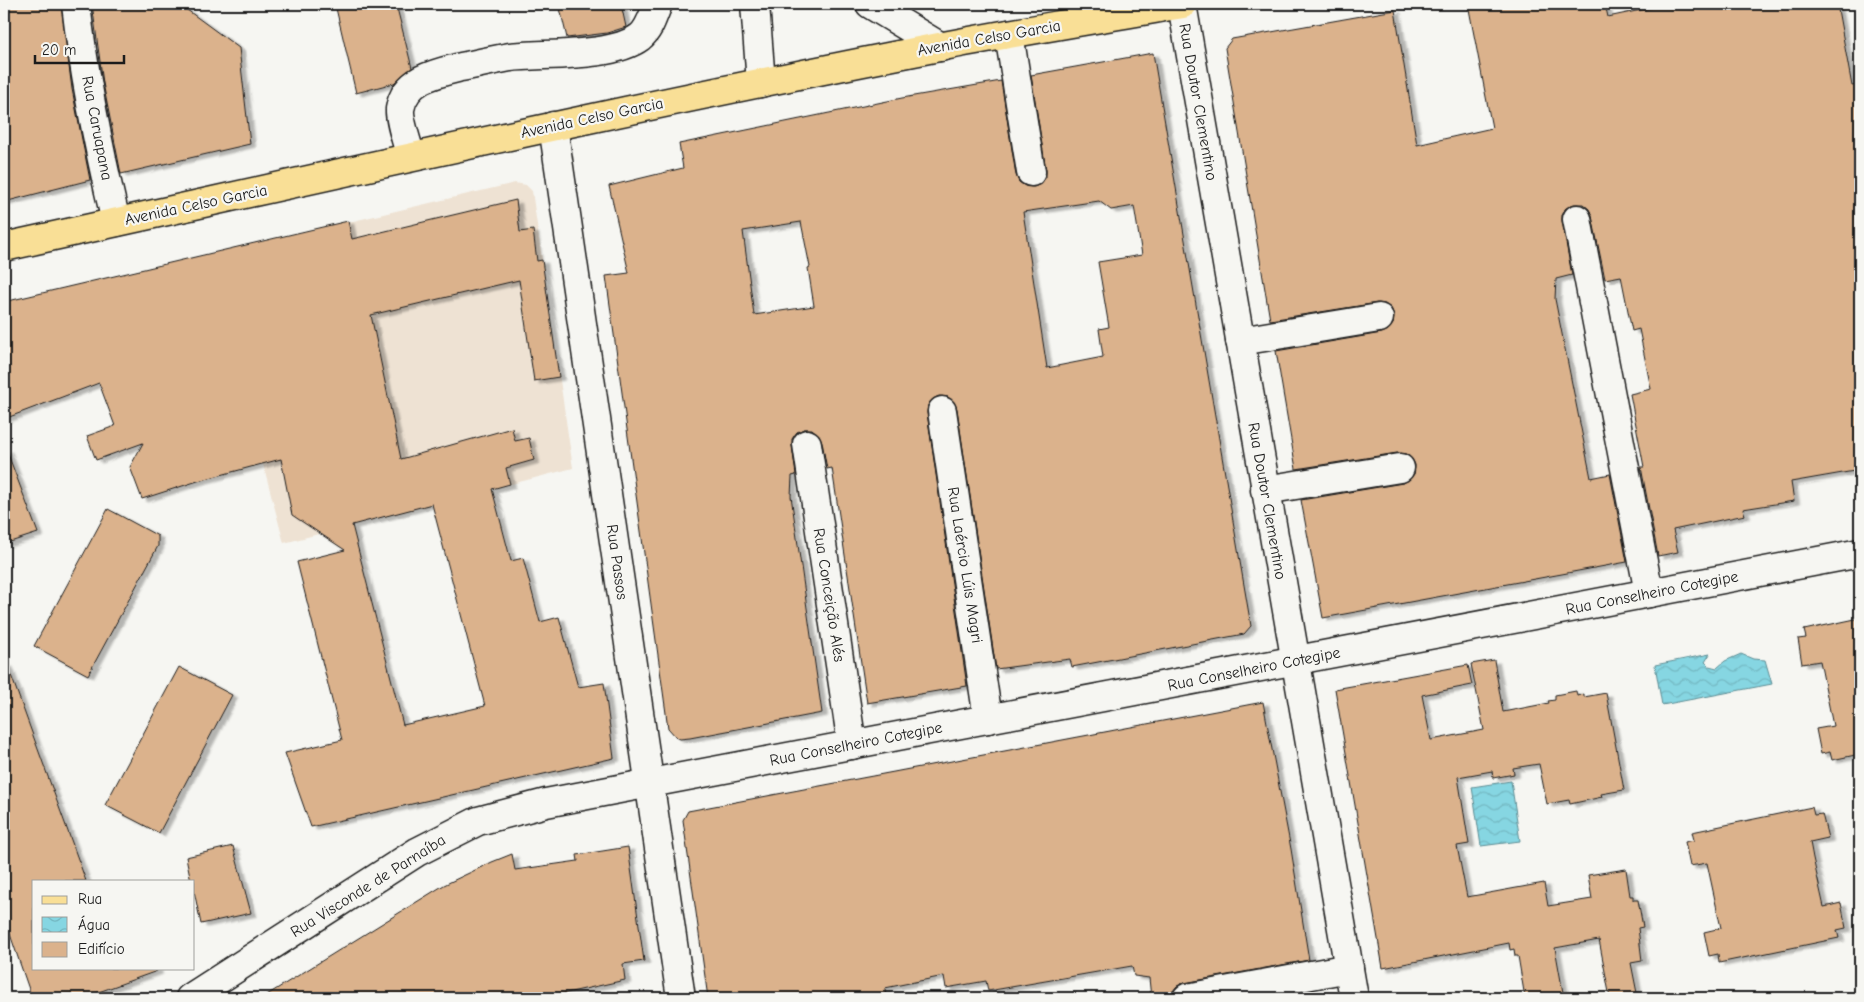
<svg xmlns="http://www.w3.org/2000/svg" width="1864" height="1002" font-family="'Comic Neue',sans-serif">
<defs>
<pattern id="water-waves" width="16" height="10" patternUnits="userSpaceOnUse" patternTransform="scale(1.25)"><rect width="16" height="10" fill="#86d6e2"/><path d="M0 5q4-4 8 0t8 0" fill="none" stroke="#73b7c1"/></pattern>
<filter id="shadow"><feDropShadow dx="5.5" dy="3" stdDeviation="1" flood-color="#0004"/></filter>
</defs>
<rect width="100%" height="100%" fill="#f6f6f2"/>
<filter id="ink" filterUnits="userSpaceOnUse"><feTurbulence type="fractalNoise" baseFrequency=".02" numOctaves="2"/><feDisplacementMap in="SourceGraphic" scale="10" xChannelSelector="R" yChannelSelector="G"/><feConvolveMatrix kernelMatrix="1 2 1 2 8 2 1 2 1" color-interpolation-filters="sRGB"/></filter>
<g filter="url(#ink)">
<polygon fill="#eee2d3" points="515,183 526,185 532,191 573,468 284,543 263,464 232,472 157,267"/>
<g fill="url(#water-waves)" stroke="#5c8c93">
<polygon points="1710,654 1705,662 1709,666 1717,668 1725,661 1741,654 1753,659 1765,660 1772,684 1662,705 1655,665"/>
<polygon points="1511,781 1520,841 1481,846 1472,787"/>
</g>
<g fill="#dbb28c" stroke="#1c1c1c" fill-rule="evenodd" filter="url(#shadow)">
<polygon points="4,4 61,4 72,89 90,180 4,202"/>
<polygon points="92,4 179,4 239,48 250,144 121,174 103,83"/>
<polygon points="335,4 396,4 412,68 394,83 356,93"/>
<polygon points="559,4 621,4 626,27 607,33 567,38"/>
<polygon points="1468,4 1605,4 1608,17 1669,4 1837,4 1852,86 1860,84 1860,210 1855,211 1860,239 1860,268 1855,269 1860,301 1860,470 1791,482 1794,501 1743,509 1745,515 1673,530 1678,552 1658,556 1641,467 1644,467 1630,394 1651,389 1639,329 1632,331 1621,276 1605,279 1592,216 1589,209 1583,204 1574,204 1566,208 1562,213 1562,221 1572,275 1556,279 1555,299 1591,478 1610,474 1627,562 1323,618 1301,500 1403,483 1409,480 1414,474 1415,465 1412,459 1406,454 1397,453 1296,469 1276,351 1382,333 1388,330 1393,324 1394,315 1391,308 1385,304 1377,303 1270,320 1225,48 1232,39 1395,10 1417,145 1492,128"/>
<path d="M1153 53 1251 626 1244 634 1072 667 1070 659 996 669 957 409 954 402 948 397 939 396 933 399 928 405 927 413 967 686 867 703 832 468 827 469 822 442 819 435 812 429H804L797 432 792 439V446L796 475 792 476 791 496 822 713 690 738 680 739 676 737 668 728 606 276 629 273 609 186 683 168 679 144 902 98 1001 81 1016 175 1019 182 1025 186 1034 187 1041 184 1046 177V170L1031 75ZM1099 201 1111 210 1134 206 1142 255 1098 262 1109 327 1099 329 1103 357 1047 368 1023 212ZM801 222 810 267 808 268 814 306 754 315 743 231Z"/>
<path d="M516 200 520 232 533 230 537 261 542 260 559 377 534 381 519 280 371 315 401 459 512 428 515 441 529 438 534 460 506 468 510 484 492 489 501 523 511 561 523 558 540 622 559 617 578 687 604 683 614 758 311 827 285 753 342 740 297 562 345 550 292 515 281 459 198 481 142 499 130 467 143 443 96 460 87 436 115 426 99 383 4 419V302L348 221 352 239ZM432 504 485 706 403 725 352 525Z"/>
<polygon points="6,449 38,533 4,544 4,450"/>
<polygon points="108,509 158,536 158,546 88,675 34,646"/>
<polygon points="1860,618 1860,754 1832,760 1830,752 1821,754 1816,729 1833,726 1820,661 1802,664 1798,639 1806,638 1804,630"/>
<polygon points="1494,660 1503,712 1549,703 1548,701 1555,700 1555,695 1576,691 1577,696 1584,694 1584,697 1606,693 1624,790 1601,794 1602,797 1570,804 1569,800 1547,804 1539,764 1513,768 1514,774 1493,778 1492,771 1458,777 1469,844 1457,846 1467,897 1544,883 1548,906 1592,899 1588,875 1626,869 1630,896 1633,896 1633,900 1638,900 1643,927 1638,928 1642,961 1631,963 1638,998 1610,998 1599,940 1555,948 1564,998 1525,998 1518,956 1515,956 1514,949 1510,950 1509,943 1383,968 1335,689 1468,665 1472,685 1422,695 1431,740 1484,730 1471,664"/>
<polygon points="7,664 86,881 34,881 34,968 156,968 157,971 82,998 32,998 4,917 4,665"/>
<polygon points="179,667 232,695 159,833 105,805"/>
<polygon points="1263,702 1291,849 1309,960 1184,983 1177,986 1172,992 1172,998 1151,998 1149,978 1134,976 1132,966 988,991 986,981 946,988 944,976 885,988 886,998 708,998 683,820 688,811"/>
<polygon points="1812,807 1814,815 1822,814 1828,838 1810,842 1813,858 1824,907 1841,903 1846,928 1837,930 1839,938 1719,963 1718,954 1709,956 1704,932 1721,928 1707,863 1690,866 1685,842 1694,840 1692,832"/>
<polygon points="233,846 251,913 201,924 194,891 194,881 191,881 186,857"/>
<polygon points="628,847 644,961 623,964 625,980 544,998 262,998 444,885 492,862 512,854 515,870 578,861 577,855"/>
<polygon points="1314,990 1315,998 1271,998"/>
</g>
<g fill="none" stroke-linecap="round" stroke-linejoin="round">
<defs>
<g id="minor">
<path d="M76 4C84 77 99 150 116 222"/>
<polyline points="755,4 761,83"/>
<polyline points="870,4 941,47"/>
<polyline points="1182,4 1354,998"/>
<polyline points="1009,34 1031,172"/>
<polyline points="553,126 681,998"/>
<path d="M411 157C408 145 399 121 400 109 405 79 436 73 461 67 477 64 493 60 510 57 544 53 612 58 640 37 650 29 653 15 658 4"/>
<polyline points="1577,219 1649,593"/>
<polyline points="1240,341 1379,318"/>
<polyline points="942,411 988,719"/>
<polyline points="807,444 852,745"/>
<polyline points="1265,490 1400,468"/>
<polyline points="190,998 417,852 478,821 546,803 598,793 1860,553"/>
<polyline points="1187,998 1349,968"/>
</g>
<path id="major" d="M4 247C315 179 626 108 939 47 1020 31 1102 18 1183 4"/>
</defs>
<use href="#minor" stroke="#1c1c1c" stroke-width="31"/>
<use href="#major" stroke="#1c1c1c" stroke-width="31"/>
<use href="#minor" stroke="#f6f6f2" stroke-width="28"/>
<use href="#major" stroke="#f9df96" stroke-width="28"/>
</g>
</g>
<g text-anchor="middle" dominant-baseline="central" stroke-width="4.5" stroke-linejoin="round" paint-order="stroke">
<g font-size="16" fill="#1c1c1c" stroke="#f6f6f2">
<text transform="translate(989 38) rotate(-10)">Avenida Celso Garcia</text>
<text transform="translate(1198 102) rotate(80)">Rua Doutor Clementino</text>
<text transform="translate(592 118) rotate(-12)">Avenida Celso Garcia</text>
<text transform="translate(97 128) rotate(79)">Rua Caruapana</text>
<text transform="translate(196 205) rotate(-12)">Avenida Celso Garcia</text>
<text transform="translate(1267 501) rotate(80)">Rua Doutor Clementino</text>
<text transform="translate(617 562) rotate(82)">Rua Passos</text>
<text transform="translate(965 565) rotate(81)">Rua Laércio Lúis Magri</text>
<text transform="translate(1652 593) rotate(-11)">Rua Conselheiro Cotegipe</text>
<text transform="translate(829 595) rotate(81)">Rua Conceição Alés</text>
<text transform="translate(1254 669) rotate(-11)">Rua Conselheiro Cotegipe</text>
<text transform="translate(856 744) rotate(-11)">Rua Conselheiro Cotegipe</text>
<text transform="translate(368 886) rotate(-32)">Rua Visconde de Parnaíba</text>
</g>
</g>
<rect width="1864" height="1002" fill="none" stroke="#f6f6f2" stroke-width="20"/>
<rect x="10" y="10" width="1844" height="982" fill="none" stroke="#1c1c1c" stroke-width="2" filter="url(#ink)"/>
<rect x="32" y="880" width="162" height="90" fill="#f6f6f2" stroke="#9f9f9c"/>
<rect x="42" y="896" width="25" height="8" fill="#f9df96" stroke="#9f9f9c"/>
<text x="78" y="904" font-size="15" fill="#1c1c1c">Rua</text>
<rect x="42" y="917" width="25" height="15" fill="url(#water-waves)" stroke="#9f9f9c"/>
<text x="78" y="930" font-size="15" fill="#1c1c1c">Água</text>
<rect x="42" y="942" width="25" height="15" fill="#dbb28c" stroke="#9f9f9c"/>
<text x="78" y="954" font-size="15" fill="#1c1c1c">Edifício</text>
<path d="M35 55v8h89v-8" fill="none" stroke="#1c1c1c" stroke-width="2.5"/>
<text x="42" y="55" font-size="15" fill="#1c1c1c" stroke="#f6f6f2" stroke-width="4" paint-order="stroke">20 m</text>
</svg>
